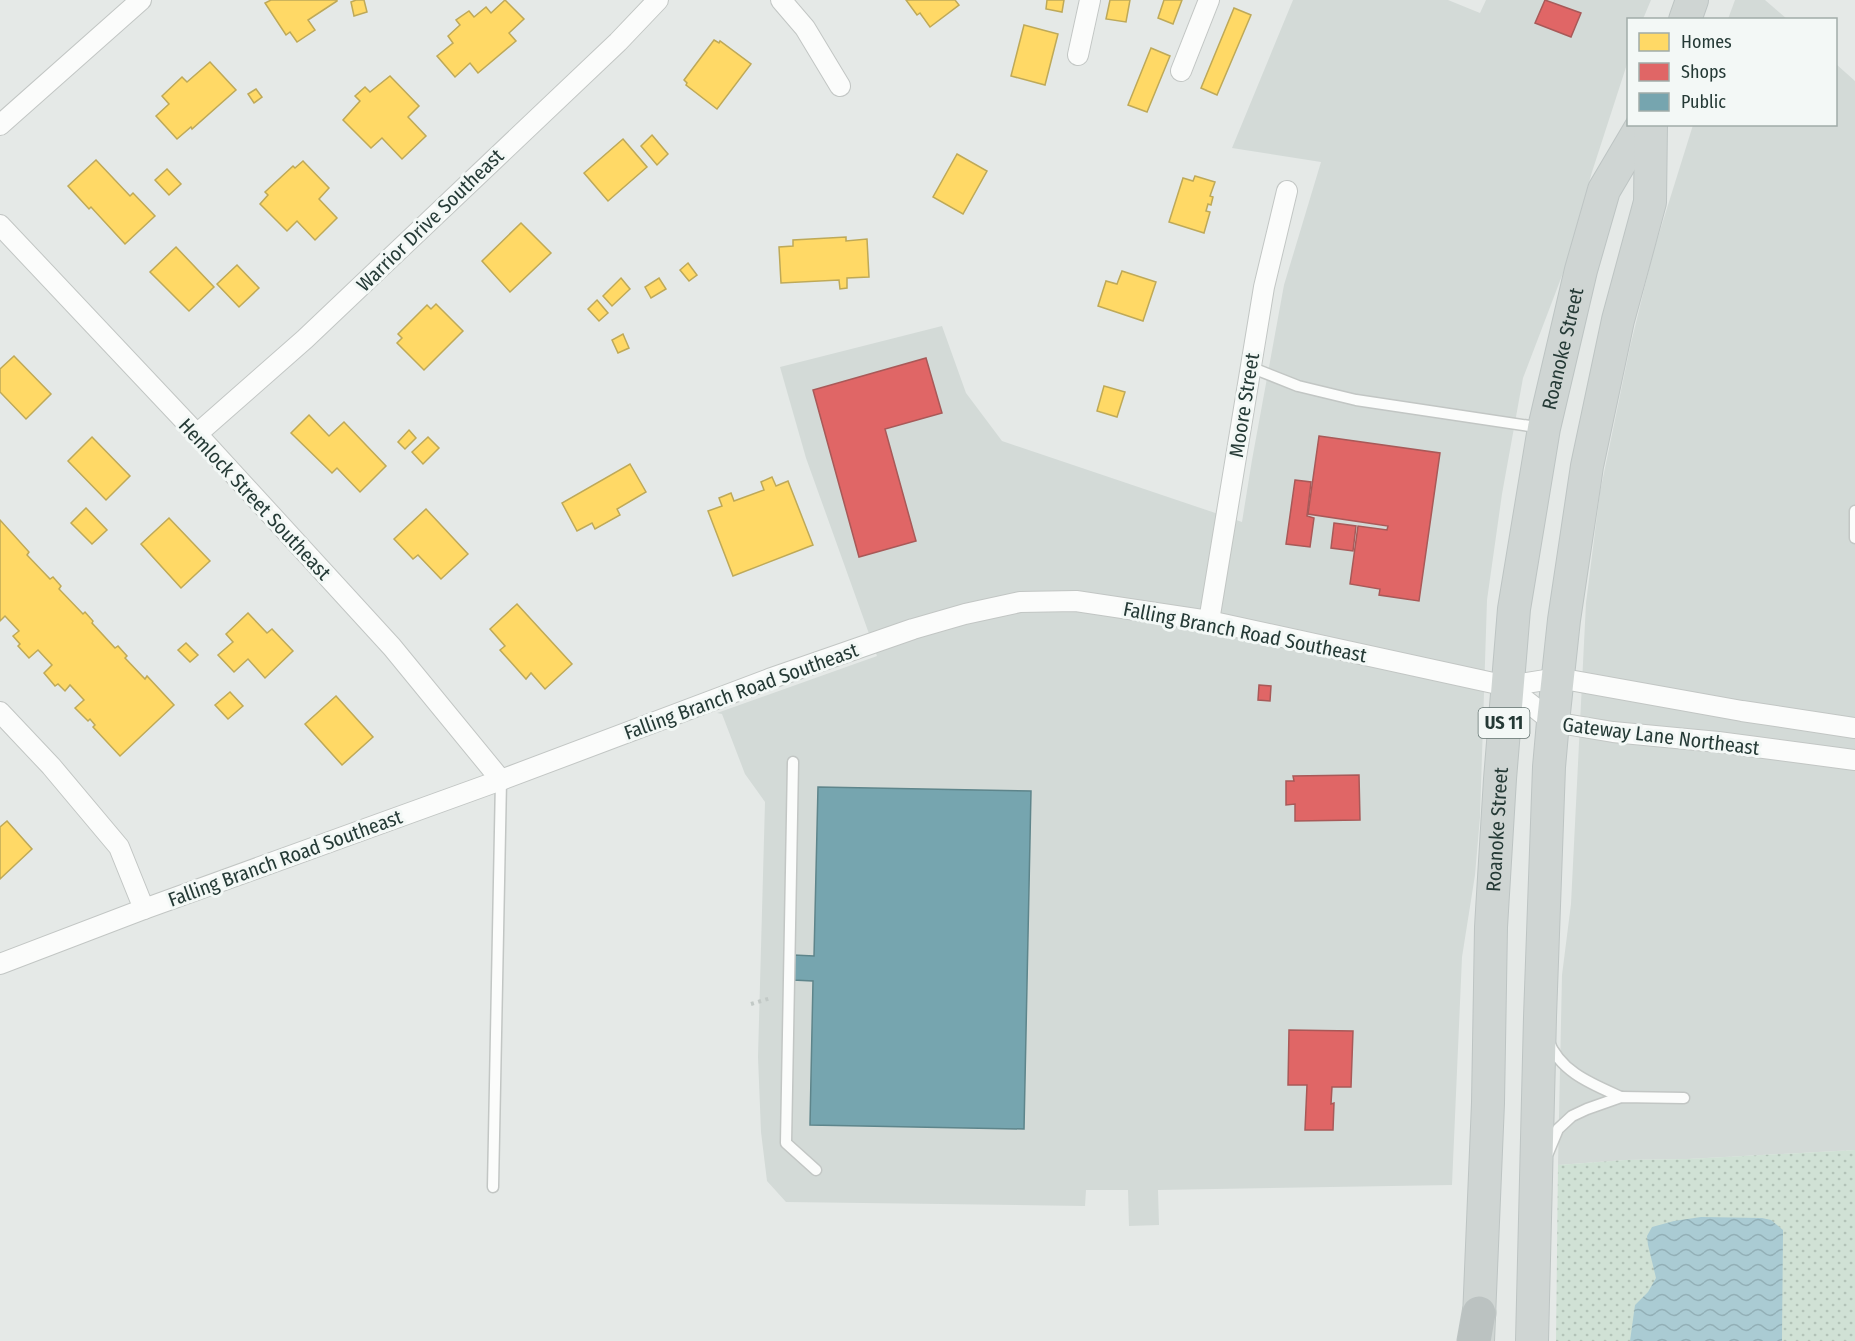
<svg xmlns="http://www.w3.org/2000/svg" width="1855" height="1341" font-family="'Fira Sans Condensed',sans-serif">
<defs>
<pattern id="grass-dots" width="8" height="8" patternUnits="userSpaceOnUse" patternTransform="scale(1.5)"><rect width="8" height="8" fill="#d0e1d5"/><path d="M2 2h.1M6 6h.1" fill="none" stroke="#b2c2b7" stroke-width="1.8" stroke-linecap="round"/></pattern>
<pattern id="water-waves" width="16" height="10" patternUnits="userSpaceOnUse" patternTransform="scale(1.5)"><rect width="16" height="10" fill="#aacbd3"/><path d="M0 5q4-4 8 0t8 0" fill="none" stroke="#92afb6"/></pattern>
</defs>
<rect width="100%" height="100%" fill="#e5e9e7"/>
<g fill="#d3dad7">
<polygon points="1293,0 1448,0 1480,13 1486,0 1651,0 1643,19 1628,20 1628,61 1592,172 1563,273 1523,378 1502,494 1487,600 1480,817 1475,875 1462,957 1452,1185 1158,1190 1159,1225 1129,1226 1128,1190 1086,1190 1085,1206 786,1202 767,1181 761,1132 758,1057 765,802 745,774 722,714 717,713 877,656 806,458 780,367 942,326 966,393 1002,441 1242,522 1252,460 1284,285 1321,162 1232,148"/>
<polygon points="1735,0 1765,0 1787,19 1728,19"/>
<polygon points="1836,64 1855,81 1855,1150 1688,1159 1625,1160 1558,1165 1562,975 1571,904 1586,603 1600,492 1630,347 1653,253 1693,125 1836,124"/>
</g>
<polygon fill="url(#grass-dots)" points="1855,1150 1855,1341 1556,1341 1558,1165 1625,1160 1688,1159"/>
<polygon fill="url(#water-waves)" points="1701,1217 1762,1218 1771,1220 1783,1230 1782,1341 1630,1341 1635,1305 1648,1292 1656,1278 1648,1245 1647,1236 1652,1227 1674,1221"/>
<g fill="#ffd966" stroke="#bea958" stroke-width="1.5">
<polygon points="271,0 337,0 337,1 308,20 315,30 297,42 290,32 286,35 265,3"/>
<polygon points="356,0 364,0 367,12 354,16 351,2"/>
<polygon points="505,0 524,19 509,33 516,41 478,73 470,63 455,77 437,56 453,43 448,36 460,25 456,20 469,11 474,17 486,7 491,13"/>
<polygon points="906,0 955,0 959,5 930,27 920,13 917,15"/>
<polygon points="1047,0 1064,0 1062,12 1046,9"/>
<polygon points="1110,0 1130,0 1126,22 1106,19"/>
<polygon points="1164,0 1182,0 1173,24 1158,18"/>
<polygon points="1234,8 1251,15 1217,95 1201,88"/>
<polygon points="1024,25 1058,34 1045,85 1011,76"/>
<polygon points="714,40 719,43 720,41 751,64 717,109 686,85 687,83 684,80"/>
<polygon points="1151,48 1170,56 1147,112 1128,105"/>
<polygon points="210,62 236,90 192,129 191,127 177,139 156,116 169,104 162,96 182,77 187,82"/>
<polygon points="390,76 419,106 408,117 426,136 402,159 382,138 371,148 343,120 360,101 355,96 365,87 370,92"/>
<polygon points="256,89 262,97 254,103 248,94"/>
<polygon points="652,135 668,154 657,165 641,146"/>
<polygon points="623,139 647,167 608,201 584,173"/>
<polygon points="957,154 987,171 963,214 933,197"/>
<polygon points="96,160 130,196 133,193 155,216 125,244 91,207 89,209 68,186"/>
<polygon points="303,161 329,188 319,199 337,218 315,240 297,221 287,231 260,204 268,195 265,192 293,166 295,168"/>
<polygon points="167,169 181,184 169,195 155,180"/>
<polygon points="1195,176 1215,182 1210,196 1213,197 1211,205 1208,204 1206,211 1210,212 1204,233 1169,222 1183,178 1193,181"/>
<polygon points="521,223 551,253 510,292 482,261"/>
<polygon points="846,237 846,241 867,239 869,277 847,278 847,288 840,289 839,280 781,283 779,247 793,246 793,240"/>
<polygon points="176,247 214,287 189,311 150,272"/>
<polygon points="688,263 697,275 689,281 680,270"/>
<polygon points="237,265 259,288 239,307 217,284"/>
<polygon points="1122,271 1156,282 1143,321 1098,306 1106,281 1117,284"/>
<polygon points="621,278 630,289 612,306 603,296"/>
<polygon points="659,278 666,289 651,298 645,287"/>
<polygon points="597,300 608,313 599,321 588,309"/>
<polygon points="436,304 463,331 424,370 397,343 402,338 398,334 427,305 431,309"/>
<polygon points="623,334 629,348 618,353 612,340"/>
<polygon points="14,356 51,394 26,419 0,392 0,369"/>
<polygon points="1104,386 1125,392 1117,417 1097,411"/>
<polygon points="309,415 329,436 344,422 386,466 360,492 337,468 332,473 291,433"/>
<polygon points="409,430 416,438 405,449 398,442"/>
<polygon points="92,437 130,476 106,500 68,461"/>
<polygon points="428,437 439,448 423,464 412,452"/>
<polygon points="630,464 646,492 617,509 620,515 595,529 592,523 577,531 562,503"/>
<polygon points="772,477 776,486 788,481 813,545 733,576 708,511 722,506 719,498 731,493 734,501 764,490 761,482"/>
<polygon points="86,508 107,530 92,544 71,523"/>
<polygon points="426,509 468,554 441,579 418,555 413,559 394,539"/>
<polygon points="169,518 210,561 181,588 141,544"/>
<polygon points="0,520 29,552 27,555 50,579 53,577 61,586 59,589 83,614 85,612 93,621 92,623 115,648 118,646 127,656 125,658 145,679 147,676 174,705 120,756 93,727 95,725 90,719 88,721 75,708 84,700 70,685 65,691 58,684 55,686 44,673 52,665 38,650 29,658 18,646 20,644 13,636 19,631 5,616 0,621"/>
<polygon points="517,604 572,664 545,689 531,673 526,679 500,650 505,646 490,629"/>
<polygon points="248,613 267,633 272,629 293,651 265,678 248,659 234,672 218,655 233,642 226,634"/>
<polygon points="186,643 198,655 190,662 178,650"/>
<polygon points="230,692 243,706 228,719 215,705"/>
<polygon points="336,696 373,737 342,765 305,724"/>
<polygon points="7,821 32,849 0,879 0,827"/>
</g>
<g fill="#e06666" stroke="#a85958" stroke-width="1.5">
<polygon points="1545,0 1581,13 1571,37 1535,23"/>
<polygon points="926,358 942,413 885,429 916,541 859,557 813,390"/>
<polygon points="1319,436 1440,453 1419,601 1379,595 1380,589 1350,584 1358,526 1387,530 1388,526 1308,514"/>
<polygon points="1295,480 1311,482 1307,516 1314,518 1310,547 1286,544"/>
<polygon points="1334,523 1356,526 1353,551 1331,548"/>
<polygon points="1259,685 1271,686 1270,701 1258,700"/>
<polygon points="1359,775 1360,820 1295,821 1295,804 1286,805 1286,781 1294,781 1293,776"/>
<polygon points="1289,1030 1353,1031 1351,1087 1332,1087 1331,1104 1334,1103 1333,1130 1305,1130 1307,1085 1288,1085"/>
</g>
<polygon fill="#76a5af" stroke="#5e858b" stroke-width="1.5" points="818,787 1031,791 1024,1129 810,1125 813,981 793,980 794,955 814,956"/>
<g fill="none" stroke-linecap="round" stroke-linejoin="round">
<defs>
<g id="lane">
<polyline points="1250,367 1298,386 1356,400 1543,428"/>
<polyline points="1855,511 1855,538"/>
<polyline points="793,762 786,1143 816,1170"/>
<path d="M1548 1040C1560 1072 1592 1084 1621 1097"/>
<polyline points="1548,1153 1558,1129 1572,1116 1587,1109 1621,1097 1684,1098"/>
<polyline points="493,1187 501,780"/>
</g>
<g id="street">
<polyline points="781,0 805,28 840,86"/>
<polyline points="1078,55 1090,0"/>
<polyline points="1181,71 1209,0"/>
<polyline points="0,125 141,0"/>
<polyline points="0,225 197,434 392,647 501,780"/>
<polyline points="197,434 305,339 618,42 658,0"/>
<polyline points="1209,621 1264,287 1287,191"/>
<polyline points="1507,686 1553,722 1613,732 1718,742 1855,760"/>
<polyline points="0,712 51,766 119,847 144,909"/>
<polyline points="0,964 144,909 501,780 769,679 913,629 965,614 1020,602 1076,601 1209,621 1507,686 1558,678 1742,711 1855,728"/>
</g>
<g id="primary">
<polyline points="1685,20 1692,0"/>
<path id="s1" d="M1478 1341 1488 1103 1491 927 1500 779 1514 609 1544 428 1581 270 1604 190 1643 124"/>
<polyline points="1532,1341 1540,1017 1549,767 1553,722 1564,620 1587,466 1618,320 1650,202 1651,124"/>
</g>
<polyline id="highway" points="1474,1341 1479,1313"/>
</defs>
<use href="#lane" stroke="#c2c6c4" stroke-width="13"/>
<use href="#street" stroke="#c2c6c4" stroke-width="22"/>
<use href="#primary" stroke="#bdc4c3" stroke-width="34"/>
<use href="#highway" stroke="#bdc4c3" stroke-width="35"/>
<polyline stroke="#c2c9c6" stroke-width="4" stroke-dasharray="3 4.5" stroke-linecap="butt" points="751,1004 771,998"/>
<use href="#lane" stroke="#fbfcfb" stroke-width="10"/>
<use href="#street" stroke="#fbfcfb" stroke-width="20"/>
<use href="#primary" stroke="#cfd5d3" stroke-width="32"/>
<use href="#highway" stroke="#bbc2c1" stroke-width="33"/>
</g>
<g text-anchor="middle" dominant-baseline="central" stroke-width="6" stroke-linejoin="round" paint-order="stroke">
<rect fill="#f3f8f6" stroke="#637370" stroke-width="1.5" x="1478.5" y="708" width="51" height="30" rx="4.5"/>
<g font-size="18" font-weight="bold" fill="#253a36">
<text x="1504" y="723">US 11</text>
</g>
<g font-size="20" fill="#253a36" stroke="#f3f8f6">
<text transform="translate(430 220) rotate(-44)">Warrior Drive Southeast</text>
<text stroke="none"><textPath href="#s1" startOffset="998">Roanoke Street</textPath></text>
<text transform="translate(1244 405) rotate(-81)">Moore Street</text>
<text transform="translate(255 499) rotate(47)">Hemlock Street Southeast</text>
<text transform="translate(1245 632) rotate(11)">Falling Branch Road Southeast</text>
<text transform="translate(741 691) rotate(-20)">Falling Branch Road Southeast</text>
<text transform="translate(1661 736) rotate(7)">Gateway Lane Northeast</text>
<text stroke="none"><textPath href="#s1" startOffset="512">Roanoke Street</textPath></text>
<text transform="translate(285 858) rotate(-20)">Falling Branch Road Southeast</text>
</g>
</g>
<rect x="1627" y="18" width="210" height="108" fill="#f3f8f6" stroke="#a1aca9" stroke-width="1.5"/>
<rect x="1639" y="33" width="30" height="18" fill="#ffd966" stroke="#a1aca9" stroke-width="1.5"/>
<text x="1681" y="48" font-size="18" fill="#253a36">Homes</text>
<rect x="1639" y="63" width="30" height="18" fill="#e06666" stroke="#a1aca9" stroke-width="1.5"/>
<text x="1681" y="78" font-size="18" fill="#253a36">Shops</text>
<rect x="1639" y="93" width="30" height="18" fill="#76a5af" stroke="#a1aca9" stroke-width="1.5"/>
<text x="1681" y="108" font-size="18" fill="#253a36">Public</text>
</svg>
